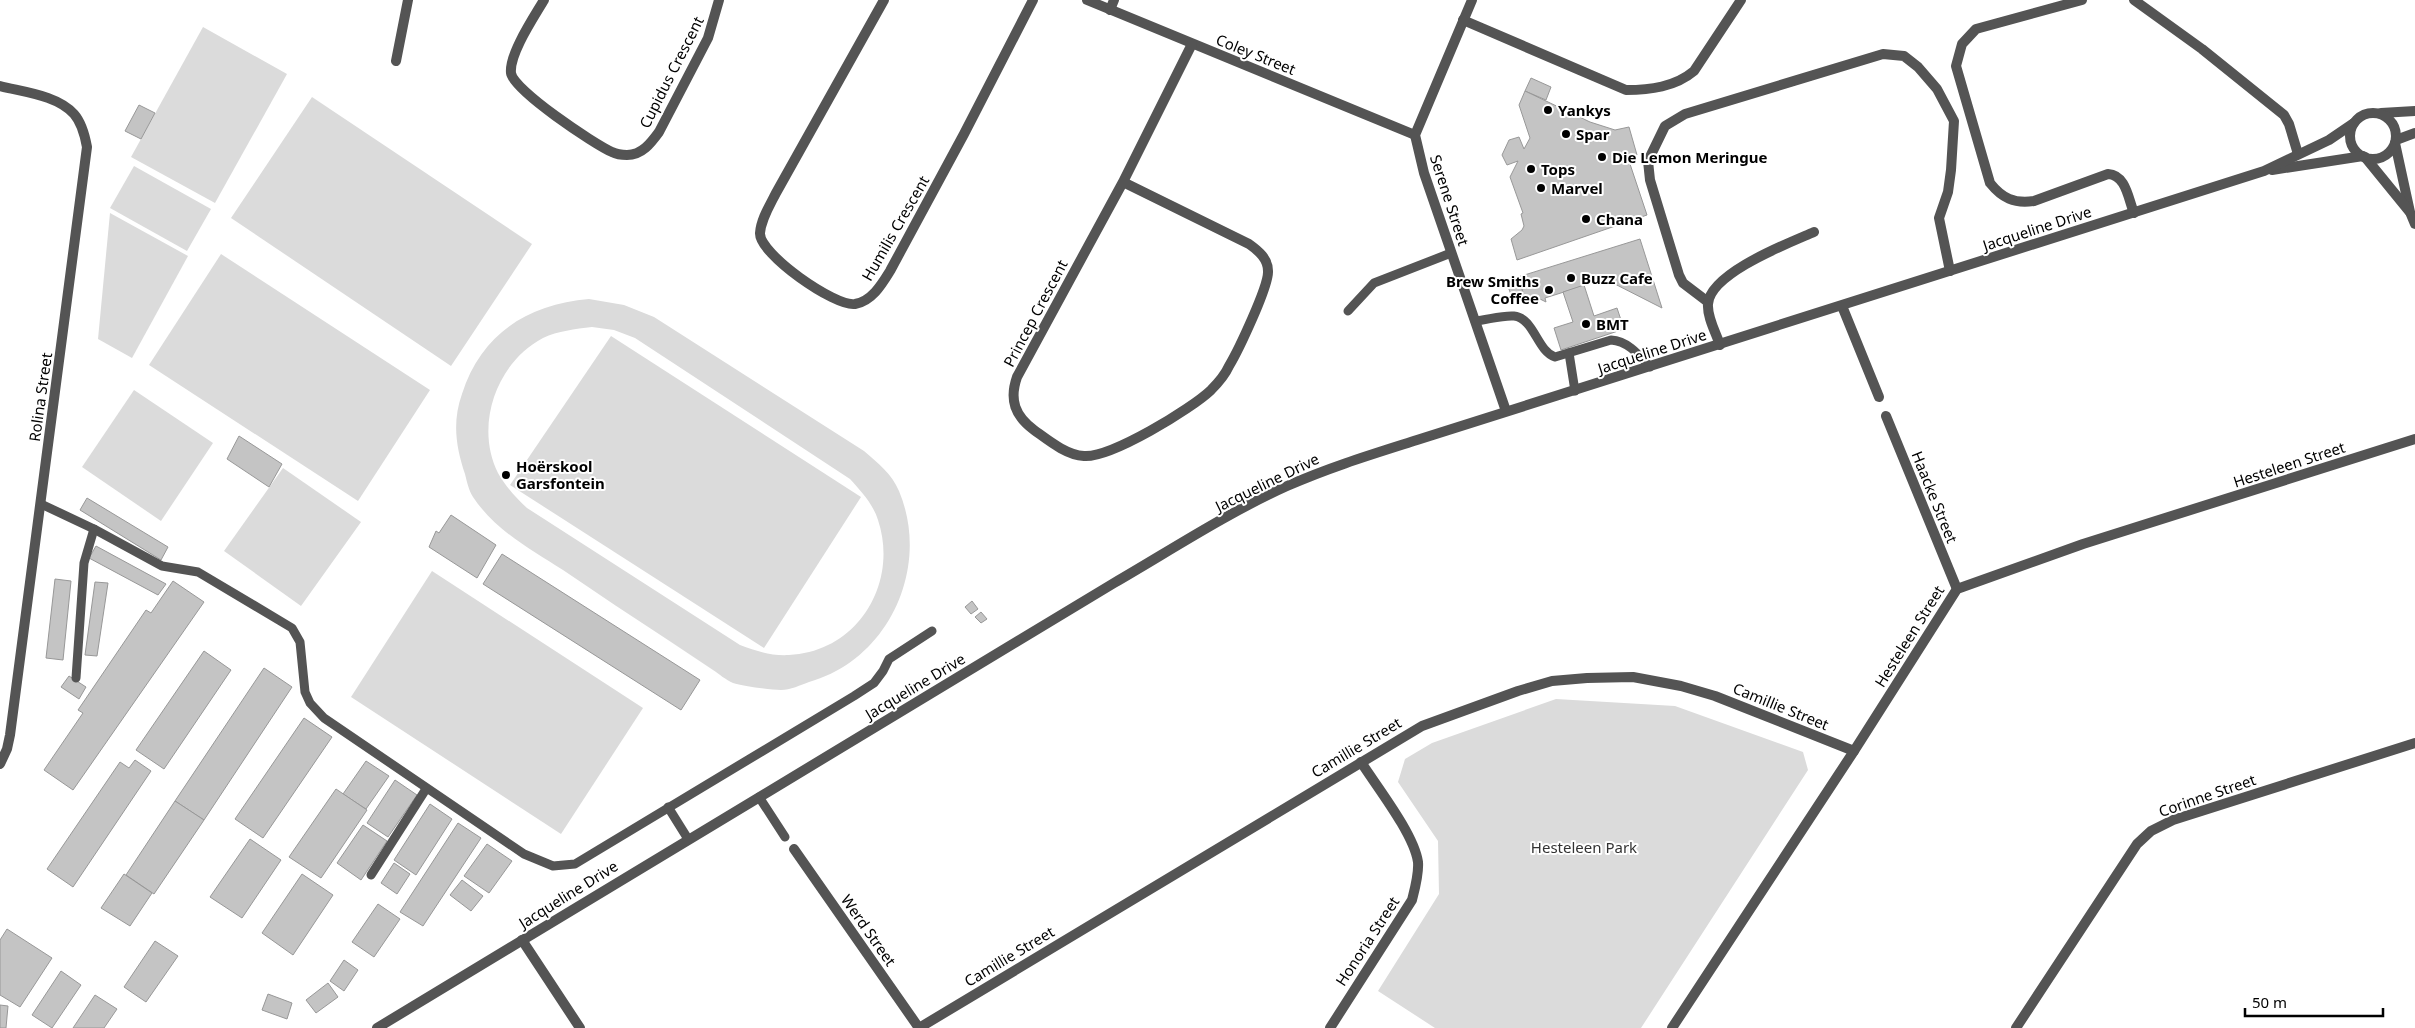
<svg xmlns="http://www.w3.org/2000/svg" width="2415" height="1028" font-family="'Noto Sans',sans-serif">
<rect width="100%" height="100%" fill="#fff"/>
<g fill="#dbdbdb" fill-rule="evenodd">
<polygon points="203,27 287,74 215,203 131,157"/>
<polygon points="312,97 532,244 451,366 231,218"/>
<polygon points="134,166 211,209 187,251 110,208"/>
<polygon points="110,213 188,256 132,358 98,339"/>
<polygon points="221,254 430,390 358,501 149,365"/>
<path d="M589 299 624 305 654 317 864 451C878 463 892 474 899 491 931 567 889 660 809 682 801 685 790 690 781 690 770 690 743 686 733 683 726 680 719 674 713 670 698 660 683 650 668 640 633 617 598 594 563 570 531 550 495 530 473 497 469 491 467 482 465 474 456 447 452 422 462 394 481 334 528 304 589 299ZM592 327 614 330 635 338 850 479C861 491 873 504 878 520 899 583 858 652 789 655 771 656 756 651 740 645L527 508C516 498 506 487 498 473 474 425 497 362 543 338 558 331 575 329 592 327Z"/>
<polygon points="611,336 861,497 764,648 510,485"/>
<polygon points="134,390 213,443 161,521 82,467"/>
<polygon points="283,468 361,522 301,606 224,551"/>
<polygon points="432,571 643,708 561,834 351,697"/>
<polygon points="1556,699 1675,706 1803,752 1808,770 1641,1028 1435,1028 1378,991 1439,894 1438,841 1398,782 1405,759 1432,743"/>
</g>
<g fill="#c4c4c4" stroke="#989898">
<polygon points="1531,78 1551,87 1546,100 1525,91"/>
<polygon points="1525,91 1590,122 1615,130 1629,127 1637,155 1628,158 1647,215 1517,260 1511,239 1522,230 1524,226 1521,214 1523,213 1510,177 1518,161 1507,165 1502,155 1509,140 1519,137 1524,149 1530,138 1519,105"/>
<polygon points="139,105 155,113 141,139 125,131"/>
<polygon points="1640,239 1662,308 1605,279 1545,298 1546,302 1534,296 1525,299 1518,277"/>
<polygon points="1518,277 1525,299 1514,303 1506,281"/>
<polygon points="1584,285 1594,316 1617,308 1624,329 1561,350 1554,328 1573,322 1563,292"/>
<polygon points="239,436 282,464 269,487 227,459"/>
<polygon points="87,498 168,547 161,560 80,510"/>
<polygon points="451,515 496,545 477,578 429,547 436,531 439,533"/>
<polygon points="96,546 166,584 158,595 89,558"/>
<polygon points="502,554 700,680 681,710 483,584"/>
<polygon points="55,579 71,581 63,660 46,658"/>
<polygon points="173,581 204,602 73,790 44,770 83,713 78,710 146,610 151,613"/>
<polygon points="95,582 108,583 97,656 85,655"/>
<polygon points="972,601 978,609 971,614 965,607"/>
<polygon points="981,612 987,619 981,623 975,617"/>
<polygon points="204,651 231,670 164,769 136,750"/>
<polygon points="264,668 292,687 204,820 175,801"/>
<polygon points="69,676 86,687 79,699 61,687"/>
<polygon points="304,718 332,737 263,838 235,819"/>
<polygon points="135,760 151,771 73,887 47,869 120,762 129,768"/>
<polygon points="366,761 389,776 366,809 343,794"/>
<polygon points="395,780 417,795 388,837 367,823"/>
<polygon points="336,789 367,810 321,878 289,857"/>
<polygon points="175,801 204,820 154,894 126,875"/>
<polygon points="430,804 452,819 416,875 394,860"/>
<polygon points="458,823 481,838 423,926 400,912"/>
<polygon points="363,825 387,841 361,880 337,863"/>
<polygon points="250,839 281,860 242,918 210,897"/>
<polygon points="487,844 512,861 489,893 464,876"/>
<polygon points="394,863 410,874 397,894 381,883"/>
<polygon points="124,874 152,893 130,926 101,908"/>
<polygon points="302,874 333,895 293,955 262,933"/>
<polygon points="462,880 483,896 471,911 450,895"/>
<polygon points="378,904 400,919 374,957 352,942"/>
<polygon points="7,929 52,958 20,1007 0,995 0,940"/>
<polygon points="155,941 178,956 146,1002 124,987"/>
<polygon points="344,960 358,970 344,991 330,981"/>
<polygon points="61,971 81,985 52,1028 32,1015"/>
<polygon points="328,983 338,997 316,1013 306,1000"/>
<polygon points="268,994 292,1003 287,1019 262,1010"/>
<polygon points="95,995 117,1009 104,1028 73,1028"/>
<polygon points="0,1005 8,1006 6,1028 0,1028"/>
</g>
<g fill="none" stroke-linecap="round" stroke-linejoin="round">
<g stroke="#545454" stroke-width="9">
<polyline points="1348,311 1374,283 1451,253"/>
<path d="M1475 321C1487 320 1502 315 1514 316 1534 318 1537 351 1555 357L1611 340C1628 341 1639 355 1650 367"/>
<polyline points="1569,353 1575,391"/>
<polyline points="41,504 94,529 162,566 198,572 292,628 300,642 305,692 310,703 324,718 524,854 553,866 575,864 854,696 874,683 883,671 889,659 932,631"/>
<polyline points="76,678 84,563 94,529"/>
<polyline points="759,797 785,837"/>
<polyline points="668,807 688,839"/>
<polyline points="371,875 426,789"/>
</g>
<g stroke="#545454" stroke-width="10">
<path d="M544 0C534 17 509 54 511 73 513 90 594 144 612 152 616 154 622 155 627 155 642 155 651 143 659 132L708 38 719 0"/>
<path d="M884 0 776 193C770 205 761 219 760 233 759 254 835 307 855 304 872 301 882 284 890 271L964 134 1033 0"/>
<polyline points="1087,0 1415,135"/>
<path d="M2082 0 1976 29 1962 44 1956 66 1990 183C2002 198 2014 204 2034 201L2108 174C2126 175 2128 198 2134 213"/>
<polyline points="2134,0 2202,49 2284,115 2289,124 2298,154"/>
<polyline points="1110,10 1114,0"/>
<path d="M1463 20 1626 90C1650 90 1675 87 1694 71L1741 0"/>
<polyline points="396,61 408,0"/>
<path d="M0 86C23 92 57 95 74 114 82 123 85 136 87 147L10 735 7 749 0 764"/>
<polyline points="2395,143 2410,212 2415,224"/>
<polyline points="2365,157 2409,211"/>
<path d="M1123 182 1017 377C1009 400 1015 416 1034 430 1048 440 1066 455 1084 456 1111 458 1191 409 1211 390 1218 383 1225 375 1229 366 1238 351 1269 286 1268 271 1268 259 1259 251 1249 244L1123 182 1192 44"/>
<polyline points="1708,302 1683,283 1679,275 1650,180 1648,161 1665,126 1685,114 1883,54 1904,56 1918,67 1937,89 1954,121 1951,170 1948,192 1939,218 1950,271"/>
<polyline points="1842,306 1879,397"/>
<path d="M1720 345C1716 333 1707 317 1708 304 1710 273 1789 243 1814 232"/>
<polyline points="1886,416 1957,589"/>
<polyline points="794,849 919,1028"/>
<polyline points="919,1028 1422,726 1518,691 1552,681 1587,678 1633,677 1681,686 1715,696 1854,751"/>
<path d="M1330 1028 1412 900C1415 888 1419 874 1418 862 1414 834 1377 787 1361 762"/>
<polyline points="1672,1028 1854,751 1957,589 2083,544 2415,439"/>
<polyline points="2016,1028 2137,844 2151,831 2173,820 2415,743"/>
</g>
<g stroke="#545454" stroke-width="10">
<polyline points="1472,0 1415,135 1424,173 1506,411"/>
<polyline points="2381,113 2415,111"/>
<circle cx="2373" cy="136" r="23"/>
<polyline points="2396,140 2415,133"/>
<polyline points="2272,170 2363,156"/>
<polyline points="522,940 580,1028"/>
<path d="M377 1028 1114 583C1171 550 1227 513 1287 486 1330 467 1373 454 1417 440L2264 171 2329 140 2354 123"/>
</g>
</g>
<g fill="#000" stroke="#fff" stroke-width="2">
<circle cx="1548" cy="110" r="5"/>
<circle cx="1566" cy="134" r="5"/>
<circle cx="1602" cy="157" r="5"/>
<circle cx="1531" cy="169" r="5"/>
<circle cx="1541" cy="188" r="5"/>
<circle cx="1586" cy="219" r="5"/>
<circle cx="1571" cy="278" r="5"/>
<circle cx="1549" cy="290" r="5"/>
<circle cx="1586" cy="324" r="5"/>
<circle cx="506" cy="475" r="5"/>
</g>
<g text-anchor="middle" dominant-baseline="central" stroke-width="4" stroke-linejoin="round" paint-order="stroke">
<g font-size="15" fill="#000" stroke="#fff">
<text transform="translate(1256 54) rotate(22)">Coley Street</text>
<text transform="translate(671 72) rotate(-63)">Cupidus Crescent</text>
<text transform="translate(1450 200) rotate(72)">Serene Street</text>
<text transform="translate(895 228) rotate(-60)">Humilis Crescent</text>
<text transform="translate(2037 228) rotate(-18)">Jacqueline Drive</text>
<text transform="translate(1035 313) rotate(-62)">Princep Crescent</text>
<text transform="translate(1652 351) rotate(-18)">Jacqueline Drive</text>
<text transform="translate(40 397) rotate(-82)">Rolina Street</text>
<text transform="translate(2289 464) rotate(-18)">Hesteleen Street</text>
<text transform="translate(1267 482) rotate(-26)">Jacqueline Drive</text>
<text transform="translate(1935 497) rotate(68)">Haacke Street</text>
<text transform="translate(1909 636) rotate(-58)">Hesteleen Street</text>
<text transform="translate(915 686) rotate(-31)">Jacqueline Drive</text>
<text transform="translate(1781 706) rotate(22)">Camillie Street</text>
<text transform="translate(1356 747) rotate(-31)">Camillie Street</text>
<text transform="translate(2207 795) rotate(-19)">Corinne Street</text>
<text transform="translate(568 894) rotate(-32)">Jacqueline Drive</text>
<text transform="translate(869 930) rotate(55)">Werd Street</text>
<text transform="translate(1367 941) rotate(-57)">Honoria Street</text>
<text transform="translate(1009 956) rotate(-31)">Camillie Street</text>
</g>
<g font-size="15" font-weight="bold" fill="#000" stroke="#fff" text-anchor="start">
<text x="1558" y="110">Yankys</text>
<text x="1576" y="134">Spar</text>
<text x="1612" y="157">Die Lemon Meringue</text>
<text x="1541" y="169">Tops</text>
<text x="1551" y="188">Marvel</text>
<text x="1596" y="219">Chana</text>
<text x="1581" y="278">Buzz Cafe</text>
<text x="1539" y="281" text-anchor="end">Brew Smiths<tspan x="1539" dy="17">Coffee</tspan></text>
<text x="1596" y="324">BMT</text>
<text x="516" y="466">Hoërskool<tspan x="516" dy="17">Garsfontein</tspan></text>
</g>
<g font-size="15" fill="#323232" stroke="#fff">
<text x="1584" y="847">Hesteleen Park</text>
</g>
</g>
<path d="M2245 1008v8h138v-8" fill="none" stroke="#000000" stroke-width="2.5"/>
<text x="2252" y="1008" font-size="15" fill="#000000" stroke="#ffffff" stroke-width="4" paint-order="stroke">50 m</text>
</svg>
